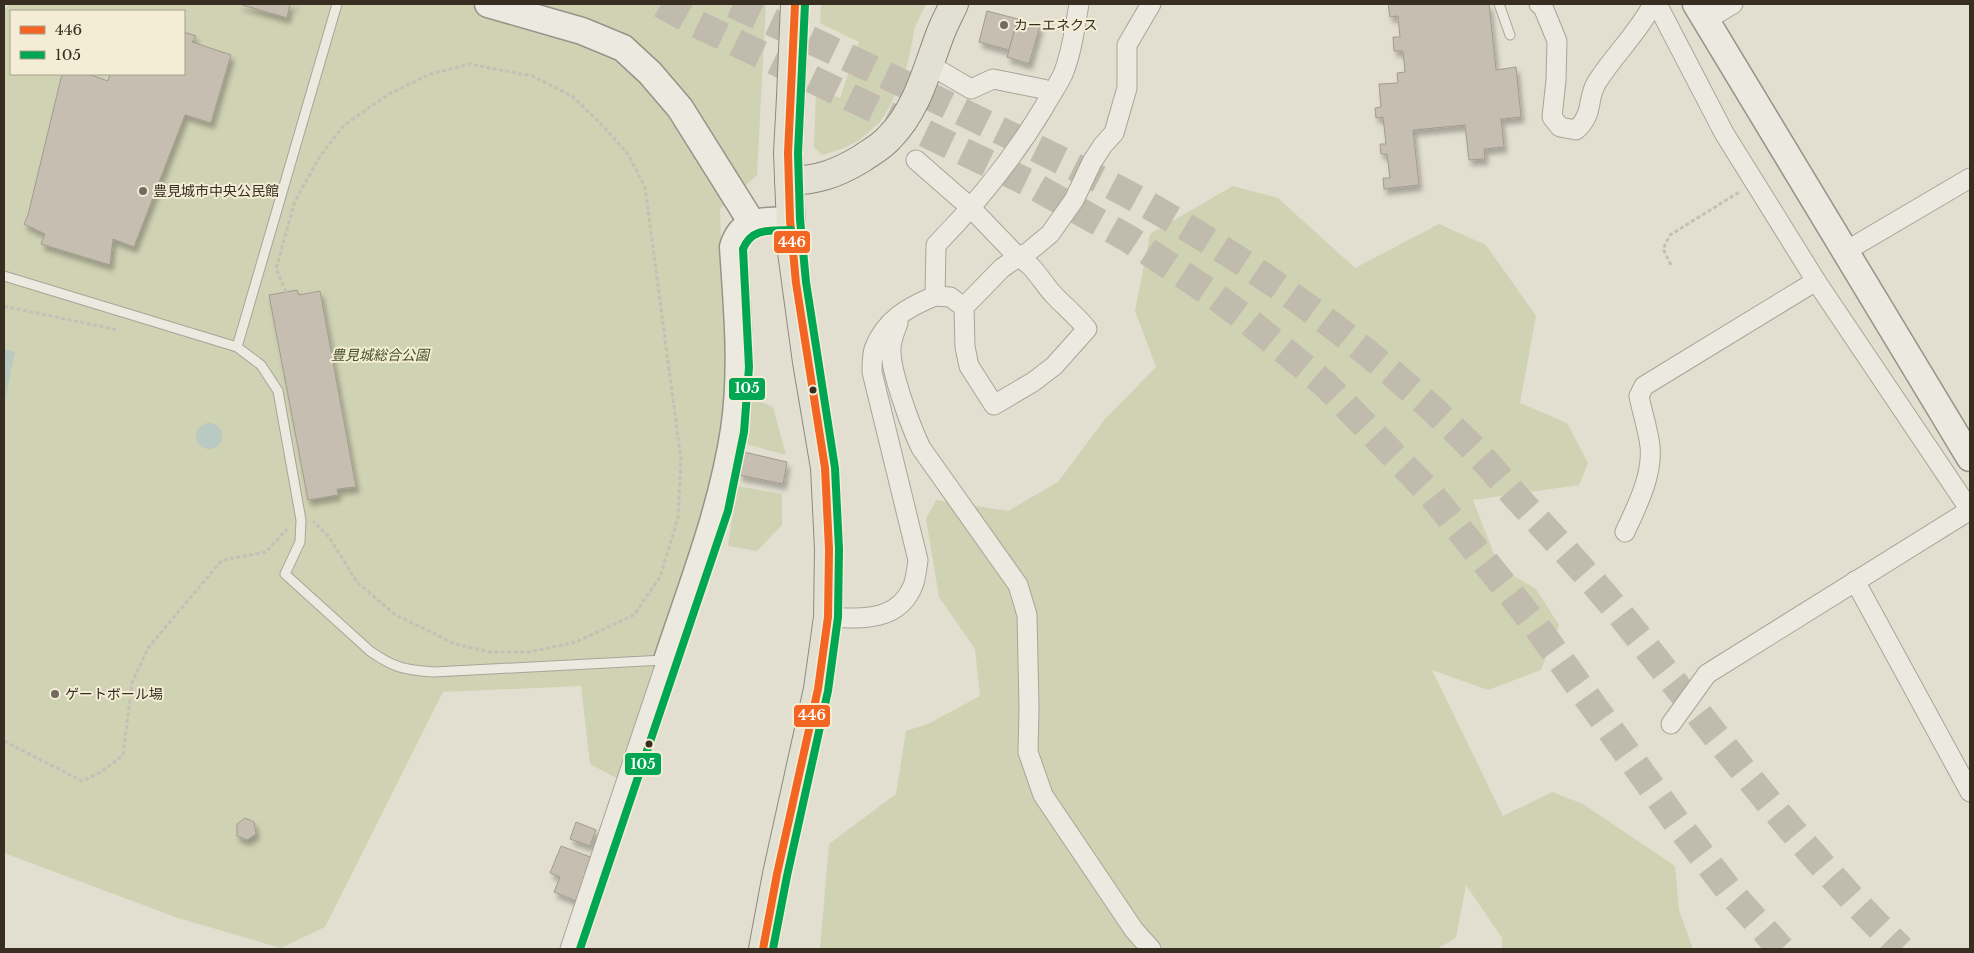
<svg xmlns="http://www.w3.org/2000/svg" width="1974" height="953" font-family="'Libre Baskerville','Noto Sans JP',serif">
<defs>
<filter id="shadow"><feDropShadow dx="3" dy="5.5" stdDeviation="2.5" flood-color="#0004"/></filter>
</defs>
<rect width="100%" height="100%" fill="#e3dfd0"/>
<g fill="#cfd2b3" fill-rule="evenodd">
<path d="M11 4H766L757 175 720 209 727 427 699 544 618 779 590 764 581 686 443 692 325 927 281 948 178 918 4 853V9ZM11 11H184V74H11Z"/>
<polygon points="821,4 926,4 915,27 908,63 891,104 880,122 858,141 842,149 822,155 814,147 816,90 840,98 859,42 820,23"/>
<polygon points="1233,186 1278,198 1355,268 1439,224 1486,245 1536,316 1520,403 1567,423 1588,463 1579,485 1473,500 1499,567 1536,589 1559,625 1541,670 1488,690 1432,670 1503,816 1552,792 1583,804 1675,866 1679,910 1693,949 1502,949 1502,938 1466,885 1456,938 1437,949 820,949 829,844 896,794 906,731 930,723 980,696 975,649 939,597 926,519 936,500 1008,511 1058,482 1105,419 1156,367 1135,311 1150,234"/>
<polygon points="750,397 773,407 786,455 746,444"/>
<polygon points="737,486 782,494 782,525 757,551 728,546"/>
</g>
<g fill="#bac9c1">
<polygon points="4,349 15,352 4,405"/>
<circle cx="209" cy="436" r="13"/>
</g>
<g fill="#c6beb1" stroke="#a39b8f" filter="url(#shadow)">
<polygon points="239,4 296,4 295,5 290,4 287,18"/>
<polygon points="1388,4 1489,4 1496,70 1516,67 1521,117 1501,119 1504,147 1484,149 1485,159 1469,160 1465,125 1413,130 1419,185 1384,189 1383,178 1390,178 1387,154 1381,154 1380,144 1386,144 1383,117 1376,118 1375,108 1381,107 1379,84 1398,83 1397,73 1405,72 1403,51 1394,51 1393,37 1400,37 1398,16 1390,17"/>
<polygon points="987,11 1018,19 1009,50 979,42"/>
<polygon points="1030,23 1040,26 1029,64 1007,57 1016,25 1029,29"/>
<polygon points="184,32 196,36 192,42 231,55 211,123 185,115 134,247 113,239 110,265 41,244 45,234 24,224 28,215 62,74 88,74 108,81 110,74 184,74"/>
<polygon points="297,290 299,295 320,291 356,487 337,489 338,495 308,500 269,295"/>
<polygon points="744,452 787,462 783,484 739,475"/>
<polygon points="245,818 254,822 256,834 247,840 237,836 237,824"/>
<polygon points="576,822 596,830 590,846 570,839"/>
<polygon points="561,846 593,858 576,901 554,892 560,877 550,873"/>
</g>
<g fill="none" stroke-linecap="round" stroke-linejoin="round">
<g stroke="#c1bbad" stroke-width="28" stroke-dasharray="28 14" stroke-linecap="butt">
<polyline points="661,4 697,24 1027,182 1129,239 1215,296 1246,319 1326,385 1430,493 1534,623 1677,823 1731,893 1781,949"/>
<path d="M733 4C823 46 914 88 1003 132 1058 159 1114 185 1167 216 1276 279 1378 354 1467 442 1485 460 1501 480 1518 499 1553 537 1588 575 1620 614 1711 728 1797 847 1901 949"/>
</g>
<defs>
<g id="lane">
<polyline points="1499,4 1510,35"/>
<path d="M4 276 237 347 261 365 278 391 301 520 300 542 285 574 370 651C394 668 405 670 434 672L664 660"/>
<polyline points="237,347 337,4"/>
</g>
<g id="street">
<path d="M1539 4 1543 7 1557 41 1556 80 1552 117 1560 127 1576 130C1595 113 1586 99 1597 82 1614 55 1638 33 1653 4"/>
<polyline points="1657,4 1724,133 1816,281 1970,510"/>
<polyline points="1706,20 1733,4"/>
<polyline points="930,65 971,89 993,79 1043,89 1052,93"/>
<polyline points="916,160 971,208 1018,257 1027,253 1050,234 1074,200 1092,162 1103,145 1114,133 1127,88 1127,45 1151,4"/>
<polyline points="1846,251 1970,178"/>
<path d="M935 296 950 297 964 307 965 347 969 366 994 405 1033 382 1054 366 1087 329C1077 316 1064 306 1053 294 1041 281 1034 265 1018 257L1002 268 964 307"/>
<path d="M898 323C895 331 891 340 891 349 890 371 911 427 921 448L1018 585 1027 615 1029 708 1028 752 1043 795 1134 930 1151 949"/>
<path d="M1625 532C1637 506 1653 475 1650 446 1648 429 1642 412 1639 396L1644 386 1816 281"/>
<polyline points="1855,581 1970,792"/>
<path d="M828 617C862 619 900 622 914 583 916 576 917 567 918 560L872 372C872 365 872 356 874 349 885 320 908 307 935 296L936 245C977 203 1014 157 1044 107 1050 96 1058 85 1063 74 1072 52 1075 27 1079 4"/>
<polyline points="1671,724 1707,674 1970,510"/>
<polyline points="570,949 667,660"/>
</g>
<g id="secondary">
<polyline points="488,4 582,31 623,48 650,73 680,108 752,223"/>
<polyline points="1696,4 1970,458"/>
<path d="M667 660C692 585 722 509 734 430 743 369 737 308 733 247 742 217 764 222 790 220"/>
</g>
<g id="primary">
<path d="M789 181C818 180 836 174 861 159 871 152 881 147 889 138 918 109 927 68 941 32 945 22 950 13 954 4"/>
<polyline points="763,949 777,874 818,689 828,617 829,549 825,468 807,362 792,252 788,153 791,97"/>
</g>
</defs>
<use href="#lane" stroke="#a8a498" stroke-width="11"/>
<use href="#street" stroke="#a8a498" stroke-width="21"/>
<use href="#secondary" stroke="#989388" stroke-width="29"/>
<use href="#primary" stroke="#8e897f" stroke-width="30"/>
<g stroke="#c4c0b7" stroke-width="3" stroke-dasharray="4 2.5" stroke-linecap="butt">
<polyline points="1671,265 1663,249 1670,235 1741,191"/>
<polyline points="286,292 276,269 295,201 319,158 343,126 389,94 430,74 470,64 532,76 572,96 602,125 628,154 645,187 681,460 678,518 660,577 634,615 576,642 529,652 491,652 455,644 394,614 357,582 329,537 313,521"/>
<polyline points="4,306 118,330"/>
<polyline points="4,741 82,781 101,772 123,755 132,683 148,648 222,560 266,552 287,529"/>
</g>
<use href="#lane" stroke="#ece9e0" stroke-width="9"/>
<use href="#street" stroke="#ece9e0" stroke-width="19"/>
<use href="#secondary" stroke="#ece9e0" stroke-width="26"/>
<use href="#primary" stroke="#e2dfd3" stroke-width="28"/>
<defs>
<polyline id="primary-bridge" points="791,97 795,4"/>
</defs>
<use href="#primary-bridge" stroke="#8e897f" stroke-width="30" stroke-linecap="butt"/>
<use href="#primary-bridge" stroke="#e2dfd3" stroke-width="28"/>
<defs>
<polyline id="bus-1" points="763,949 777,874 818,689 828,617 829,549 825,468 796,283 790,220 788,153 795,4"/>
<g id="bus-2">
<path d="M580 949 728 511 744 432 749 367 743 249C752 227 771 231 791 230"/>
<polyline points="773,949 787,876 828,691 838,617 839,549 835,468 806,282 800,219 798,153 805,4"/>
</g>
</defs>
<use href="#bus-1" stroke="#f3edd6" stroke-width="11"/>
<use href="#bus-2" stroke="#f3edd6" stroke-width="11"/>
<use href="#bus-1" stroke="#f26522" stroke-width="8"/>
<use href="#bus-2" stroke="#00a651" stroke-width="8"/>
</g>
<g fill="#736b5e" stroke="#f3edd6" stroke-width="2">
<circle cx="1004" cy="25" r="5"/>
<circle cx="143" cy="191" r="5"/>
<circle cx="55" cy="694" r="5"/>
</g>
<g fill="#372d21" stroke="#f3edd6" stroke-width="2">
<circle cx="813" cy="390" r="4.5"/>
<circle cx="649" cy="744" r="4.5"/>
</g>
<g text-anchor="middle" dominant-baseline="central" stroke-width="4" stroke-linejoin="round" paint-order="stroke">
<g font-size="14" fill="#372d21" stroke="#f3edd6" text-anchor="start">
<text x="1014" y="25">カーエネクス</text>
<text x="153" y="191">豊見城市中央公民館</text>
<text x="65" y="694">ゲートボール場</text>
</g>
<g font-size="14" font-style="italic" fill="#435129" stroke="#f3edd6">
<text x="380" y="355">豊見城総合公園</text>
</g>
</g>
<g stroke="#f3edd6" stroke-width="2">
<rect x="773" y="230" width="38" height="24" rx="5" fill="#f26522"/>
<rect x="728" y="377" width="38" height="24" rx="5" fill="#00a651"/>
<rect x="793" y="704" width="38" height="24" rx="5" fill="#f26522"/>
<rect x="624" y="752" width="38" height="24" rx="5" fill="#00a651"/>
</g>
<g font-size="14" text-anchor="middle" font-weight="bold" fill="#fff">
<text x="792" y="247">446</text>
<text x="747" y="393">105</text>
<text x="812" y="720">446</text>
<text x="643" y="769">105</text>
</g>
<rect width="1974" height="953" fill="none" stroke="#372d21" stroke-width="10"/>
<rect x="10" y="10" width="175" height="65" fill="#f3edd6" stroke="#a8a08e"/>
<rect x="20" y="26" width="25" height="8" fill="#f26522" stroke="#a8a08e"/>
<text x="55" y="35" font-size="15" fill="#372d21">446</text>
<rect x="20" y="51" width="25" height="8" fill="#00a651" stroke="#a8a08e"/>
<text x="55" y="60" font-size="15" fill="#372d21">105</text>
</svg>
